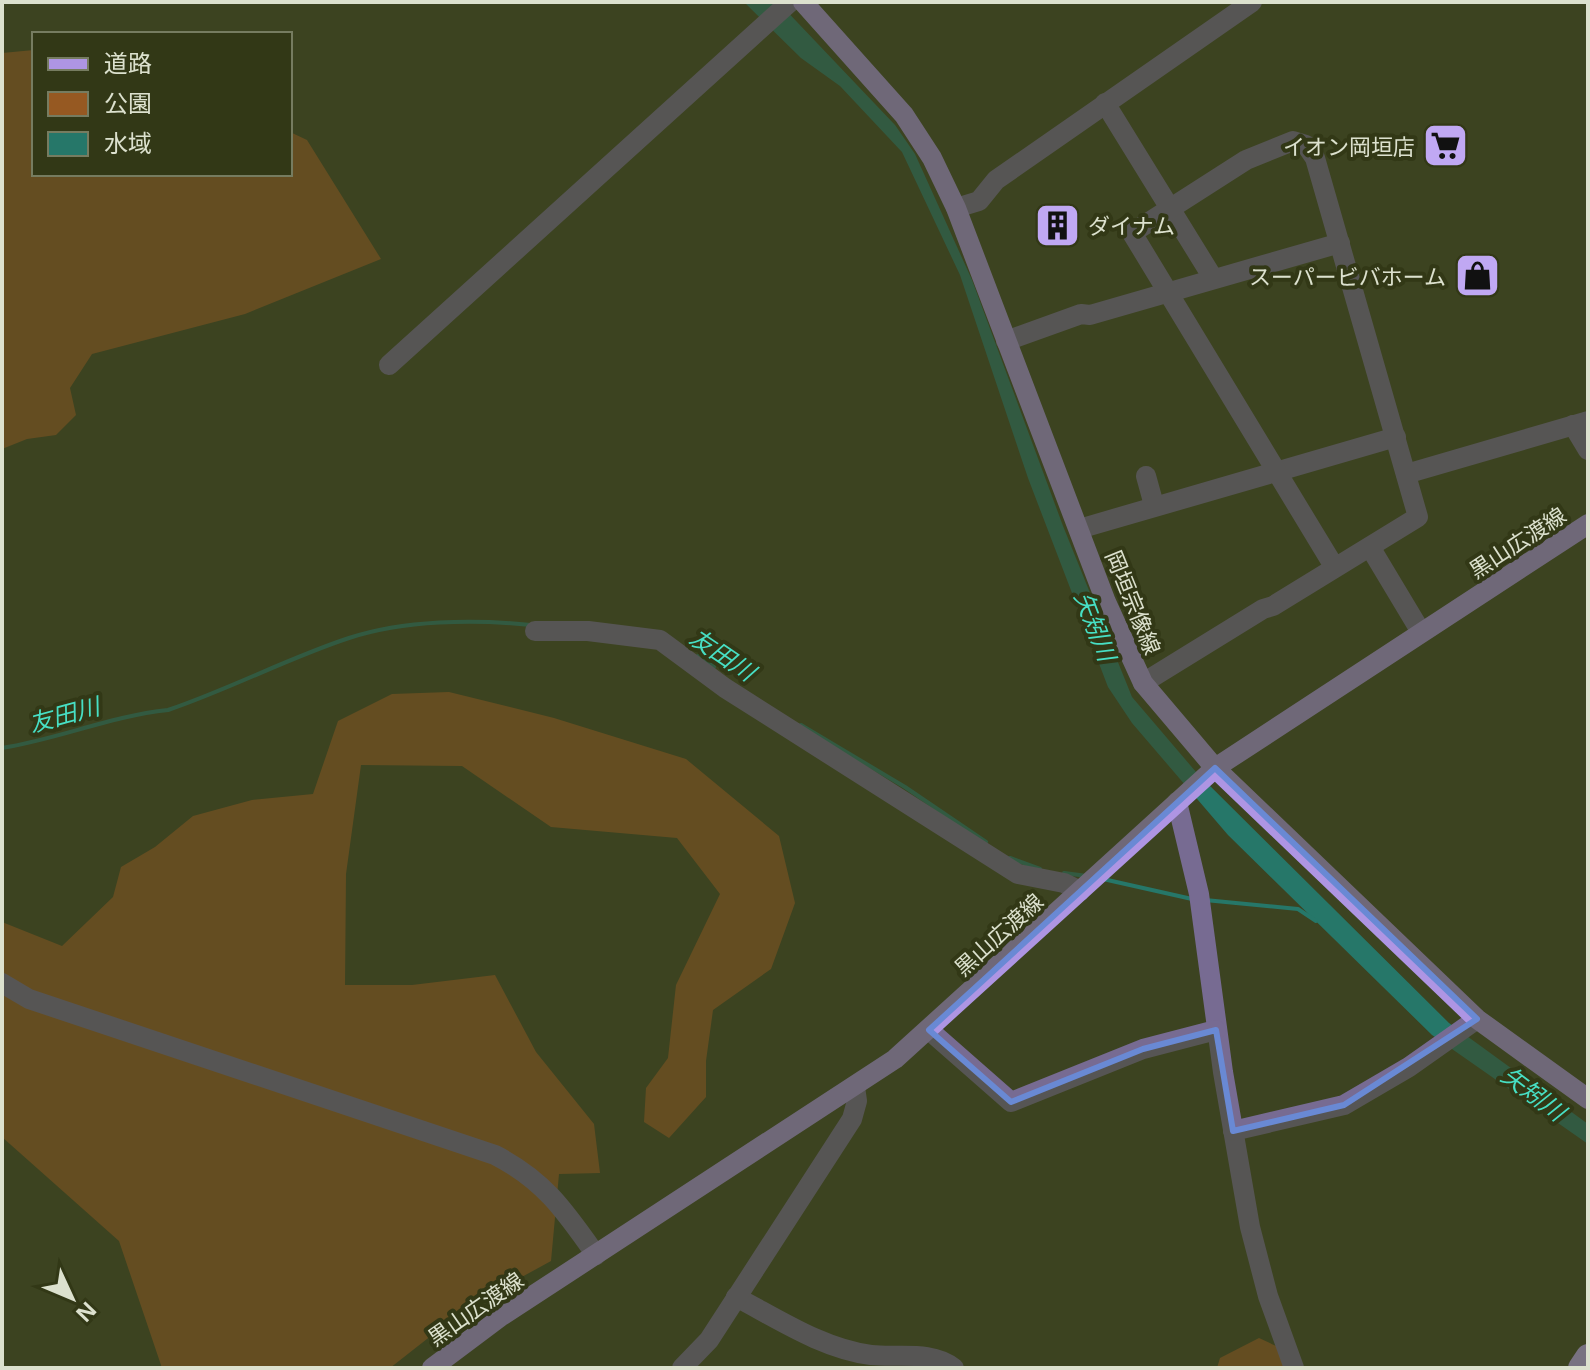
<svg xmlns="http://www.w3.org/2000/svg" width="1590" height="1370" font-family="'Open Sans','Noto Sans JP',sans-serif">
<rect width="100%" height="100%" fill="#3c4321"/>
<g fill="#965922">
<polygon points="34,50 34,174 290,174 290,132 307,140 381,259 245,314 92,354 70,388 76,415 56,435 27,439 2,449 2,53"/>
<polygon points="449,692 554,718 686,759 779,836 795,903 771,969 713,1010 706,1061 706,1097 669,1138 644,1122 646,1088 668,1058 676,985 720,894 677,838 551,827 462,766 361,765 346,874 345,985 412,985 495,975 536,1052 594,1124 600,1173 559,1174 551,1261 469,1306 390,1368 162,1368 119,1241 2,1137 2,922 62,946 113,897 121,867 155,847 193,816 252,800 313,794 338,721 392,694"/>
<polygon points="1259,1338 1276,1346 1286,1368 1217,1368 1220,1358"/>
</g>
<polygon fill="#267769" points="744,2 778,2 895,125 915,154 972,280 1063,526 1132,697 1196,772 1449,1023 1588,1124 1588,1144 1432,1035 1228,835 1132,723 1108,687 1028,478 960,275 902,152 840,86 801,58"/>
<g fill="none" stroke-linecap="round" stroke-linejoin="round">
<g stroke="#267769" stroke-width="4">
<polyline points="698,656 714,667"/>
<polyline points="801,725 905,787 986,842"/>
<path d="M2 748C59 739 111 716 168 710 230 689 288 658 349 638 404 620 474 619 531 625"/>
<polyline points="1010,858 1040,869"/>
<polyline points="1064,873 1087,876"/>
<polyline points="1103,879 1192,899"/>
<polyline points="1205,900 1298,909 1316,921"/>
</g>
<g stroke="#776b92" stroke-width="20">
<polyline points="1105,103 1213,278"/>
<polyline points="956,208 979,201 996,180 1252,2"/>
<polyline points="1006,341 1081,314 1090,315 1340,243"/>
<polyline points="389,365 790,2"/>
<polyline points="1573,425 1588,450"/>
<polyline points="1406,474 1588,421"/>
<polyline points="1146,476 1154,505"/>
<polyline points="1079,529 1396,437"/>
<polyline points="1370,547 1421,632"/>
<polyline points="535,631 588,631 660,640 725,688 1018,874 1064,883 1080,891"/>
<polyline points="1143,683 1263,609 1273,606 1418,517 1315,158 1306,145 1293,141 1246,160 1132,233 1335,568"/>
<polyline points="1177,802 1199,894 1223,1072 1250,1227 1268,1296 1294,1368"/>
<path d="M2 983 29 999 495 1155C544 1180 565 1211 596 1255"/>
<polyline points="929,1030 1011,1102 1143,1049 1216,1030"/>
<polyline points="1233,1131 1344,1105 1409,1067 1477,1019"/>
<path d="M736 1297C778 1319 823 1349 871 1355 899 1358 931 1350 954 1368"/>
<polyline points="682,1368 709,1340 852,1119 857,1101 855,1087"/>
</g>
<g stroke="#ae95e3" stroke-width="20">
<polyline points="803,2 904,115 932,158 956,208 1106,602 1143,683 1215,768 1477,1019 1588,1099"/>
<polyline points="432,1368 500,1317 895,1059 1215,768 1588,524"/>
</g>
<polyline stroke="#c1aaf5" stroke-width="24" points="1580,1368 1588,1356"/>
</g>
<path d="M0 0H1590V1370H0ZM1215 768 1477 1019 1344 1105 1233 1131 1216 1030 1143 1049 1011 1102 929 1030Z" fill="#3c4321" fill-opacity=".55" fill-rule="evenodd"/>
<path fill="none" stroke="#6989d4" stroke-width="6" stroke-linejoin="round" d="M1215 768 1477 1019 1344 1105 1233 1131 1216 1030 1143 1049 1011 1102 929 1030Z"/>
<defs>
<symbol id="supermarket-square" viewBox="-11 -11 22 22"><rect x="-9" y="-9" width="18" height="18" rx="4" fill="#c0a8f3" stroke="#323816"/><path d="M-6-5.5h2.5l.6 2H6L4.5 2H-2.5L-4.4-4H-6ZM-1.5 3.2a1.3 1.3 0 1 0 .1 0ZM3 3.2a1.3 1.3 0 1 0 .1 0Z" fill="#111"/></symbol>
<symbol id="building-square" viewBox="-11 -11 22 22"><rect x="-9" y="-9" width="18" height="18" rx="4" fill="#c0a8f3" stroke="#323816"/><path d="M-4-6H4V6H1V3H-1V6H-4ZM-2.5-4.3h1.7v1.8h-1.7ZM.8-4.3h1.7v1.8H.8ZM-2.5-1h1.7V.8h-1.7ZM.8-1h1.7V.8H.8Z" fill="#111"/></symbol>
<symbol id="shop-square" viewBox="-11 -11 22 22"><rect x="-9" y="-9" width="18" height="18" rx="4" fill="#c0a8f3" stroke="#323816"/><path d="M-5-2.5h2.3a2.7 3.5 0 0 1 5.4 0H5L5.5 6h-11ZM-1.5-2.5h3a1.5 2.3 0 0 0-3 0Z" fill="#111"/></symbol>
</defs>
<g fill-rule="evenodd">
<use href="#supermarket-square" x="1420" y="120" width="51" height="51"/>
<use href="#building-square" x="1032" y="200" width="51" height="51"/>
<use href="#shop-square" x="1452" y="250" width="51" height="51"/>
</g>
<g text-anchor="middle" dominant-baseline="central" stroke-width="8" stroke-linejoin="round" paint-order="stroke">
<g font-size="22" fill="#dce1ce" stroke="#323816" text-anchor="end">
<text x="1415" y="146">イオン岡垣店</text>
<text x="1088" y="225" text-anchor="start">ダイナム</text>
<text x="1446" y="276">スーパービバホーム</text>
</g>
<g font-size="22" fill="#dce1ce" stroke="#323816">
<text transform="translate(1517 542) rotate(-33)">黒山広渡線</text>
<text transform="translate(1134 602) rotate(68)">岡垣宗像線</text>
<text transform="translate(998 934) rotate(-42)">黒山広渡線</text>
<text transform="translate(475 1308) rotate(-35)">黒山広渡線</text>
</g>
<g font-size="24" font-style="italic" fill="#47dfc4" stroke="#323816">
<text transform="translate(1096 626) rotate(69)">矢矧川</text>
<text transform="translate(723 654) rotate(34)">友田川</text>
<text transform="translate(64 714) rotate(-15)">友田川</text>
<text transform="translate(1534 1093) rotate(37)">矢矧川</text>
</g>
</g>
<rect width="1590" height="1370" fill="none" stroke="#dce1ce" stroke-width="8"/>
<rect x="32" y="32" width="260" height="144" fill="#323816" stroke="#767c60" stroke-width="2"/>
<rect x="48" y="58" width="40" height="12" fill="#ae95e3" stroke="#767c60" stroke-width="2"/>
<text x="104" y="72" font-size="24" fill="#dce1ce">道路</text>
<rect x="48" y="92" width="40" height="24" fill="#965922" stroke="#767c60" stroke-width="2"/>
<text x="104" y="112" font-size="24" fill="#dce1ce">公園</text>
<rect x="48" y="132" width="40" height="24" fill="#267769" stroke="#767c60" stroke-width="2"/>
<text x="104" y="152" font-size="24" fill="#dce1ce">水域</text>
<g transform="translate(72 1298) rotate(134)" stroke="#323816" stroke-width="6" paint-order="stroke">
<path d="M0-6L14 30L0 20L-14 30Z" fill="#dce1ce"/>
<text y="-12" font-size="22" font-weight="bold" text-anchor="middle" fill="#dce1ce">N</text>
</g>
</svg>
